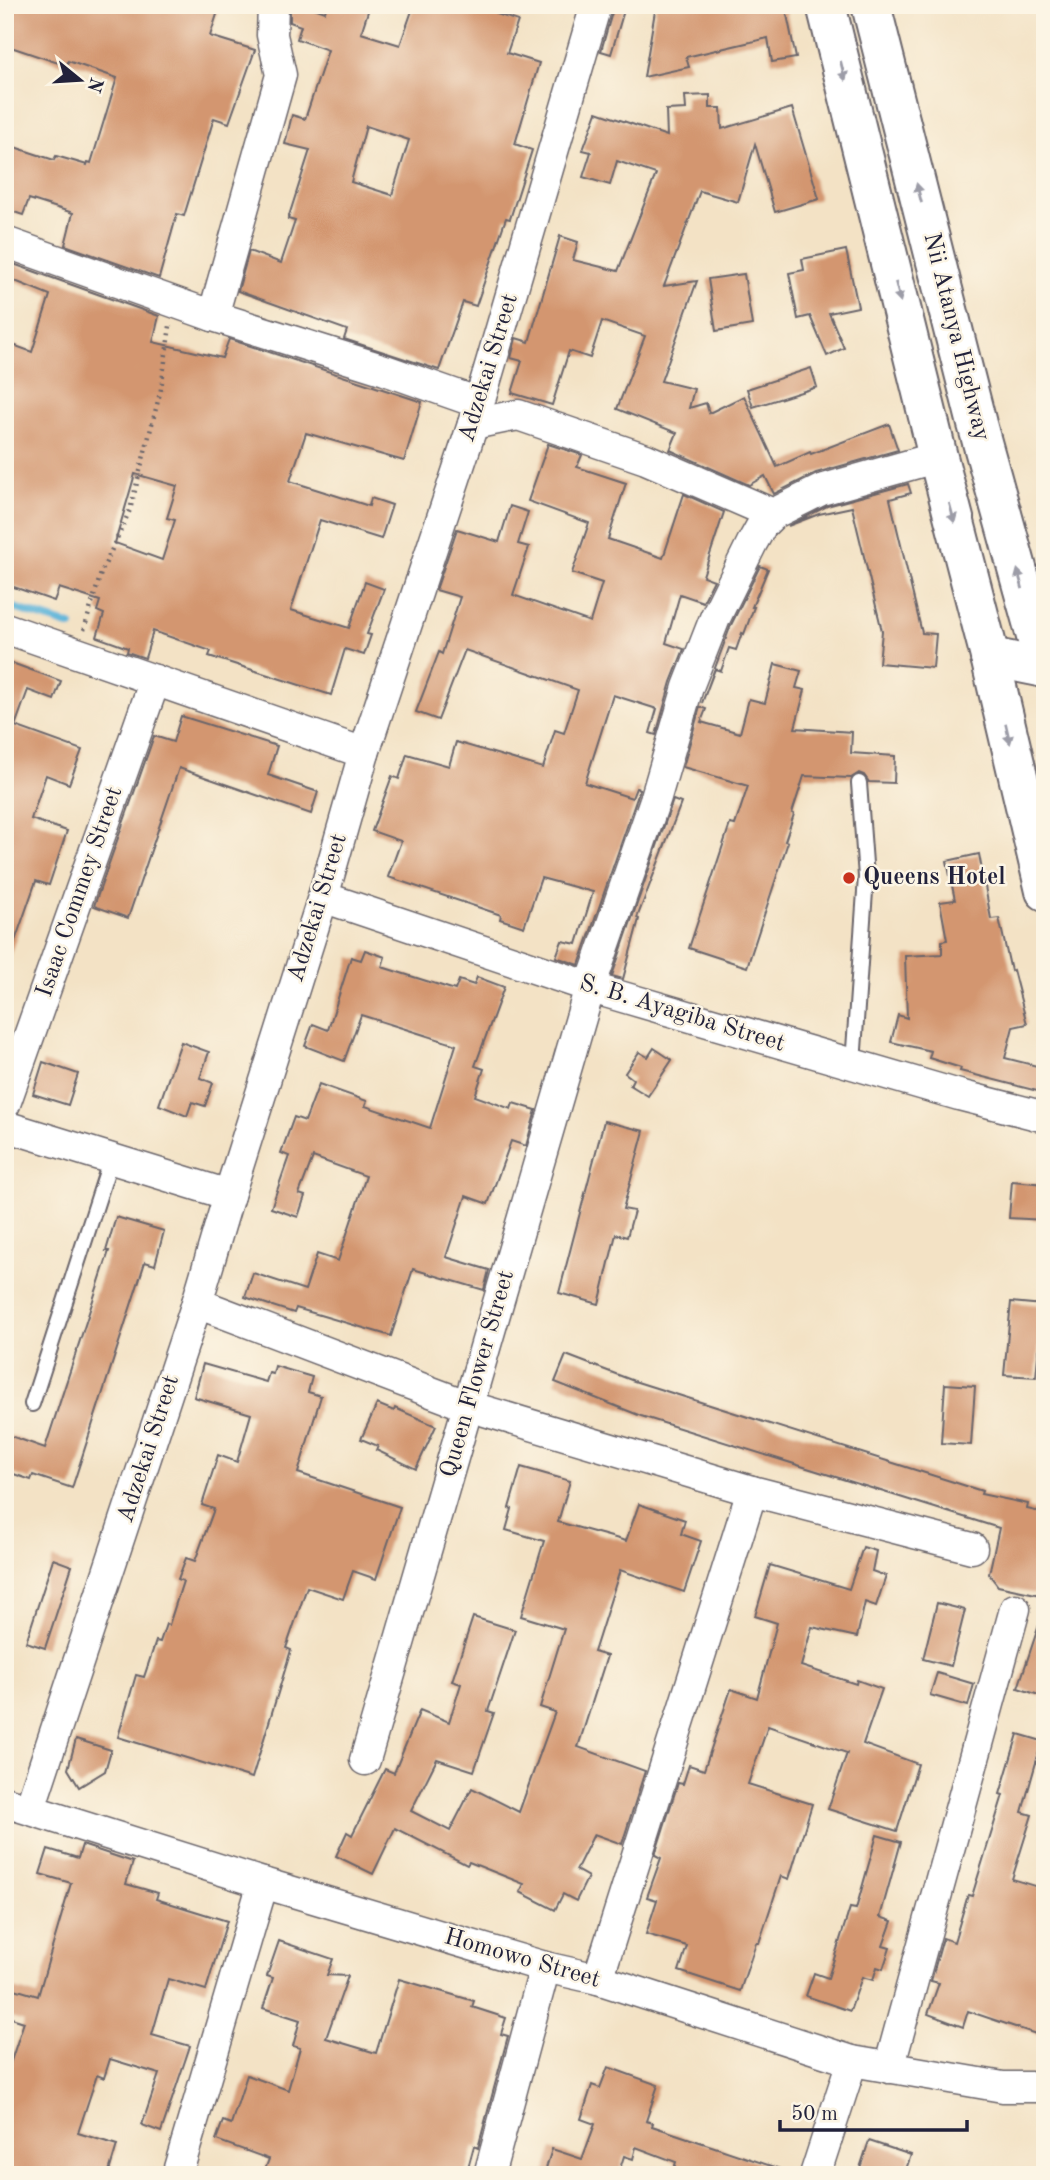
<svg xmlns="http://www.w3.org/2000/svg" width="1050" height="2180" font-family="'Old Standard TT',serif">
<rect width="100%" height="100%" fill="#fcf5e5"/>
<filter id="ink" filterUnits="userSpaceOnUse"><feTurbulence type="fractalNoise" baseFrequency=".0143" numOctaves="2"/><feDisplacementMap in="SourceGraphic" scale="14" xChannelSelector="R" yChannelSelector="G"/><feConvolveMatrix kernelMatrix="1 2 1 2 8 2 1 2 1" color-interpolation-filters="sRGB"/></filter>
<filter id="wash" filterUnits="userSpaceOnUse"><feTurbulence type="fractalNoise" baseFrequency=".00686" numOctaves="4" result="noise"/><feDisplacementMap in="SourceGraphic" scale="28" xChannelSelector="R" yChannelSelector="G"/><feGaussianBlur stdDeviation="1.57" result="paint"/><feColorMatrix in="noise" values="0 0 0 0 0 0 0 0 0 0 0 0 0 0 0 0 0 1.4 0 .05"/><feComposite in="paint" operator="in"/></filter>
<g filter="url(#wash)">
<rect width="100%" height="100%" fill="#f3e2c5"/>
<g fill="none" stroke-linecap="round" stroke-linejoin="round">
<polyline stroke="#5cb4d9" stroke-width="8" points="5,605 71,626"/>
</g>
<g id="blocks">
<g fill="#d39670" fill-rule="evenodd">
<polygon points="11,5 220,5 210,36 255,50 229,123 214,118 184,216 177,214 159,278 65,245 73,213 29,199 23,215 5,209 5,144 54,160 56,156 87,165 88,162 91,163 117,78 68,61 67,66 5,45 5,22"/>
<path d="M290 5H306L325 12 327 5H370L361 33 400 45 414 5H500L497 14 518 21 507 53 539 63 515 144 532 150 510 219 506 218 476 306 463 302 439 370 344 339 347 330 238 291 249 251 281 263 295 221 288 219 310 150 285 144 292 115 305 119 328 50 297 39 301 26 290 22ZM366 126 409 140 392 195 351 182Z"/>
<polygon points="656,5 785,5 796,58 772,62 768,38 686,57 689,67 644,77"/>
<polygon points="625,7 611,54 601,51 613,9"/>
<polygon points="710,95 710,108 721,108 722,129 792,108 819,199 775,212 755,144 738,202 700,191 664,286 697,281 661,381 694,389 689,408 706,403 709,413 744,396 777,467 810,452 811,454 889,424 898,450 816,473 774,494 765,476 749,485 670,450 677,433 617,409 645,336 602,321 590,358 569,351 552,405 512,393 522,361 511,358 516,338 529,342 560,236 578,242 573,260 618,271 656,174 617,161 610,185 583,177 591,152 583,150 597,112 667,136 666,110 686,109 685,96"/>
<polygon points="846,250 858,307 829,313 844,348 827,356 810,316 798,319 789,273 804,270 802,259"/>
<path d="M5 261 159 316 153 342 222 358 229 339 422 402 404 461 306 433 290 481 369 506 371 498 392 505 381 539 320 520 291 610 349 628 365 582 384 589 367 634 371 635 364 655 345 649 331 695 209 656 211 651 153 631 145 658 127 652 128 648 97 637 104 614 97 611 100 601 59 588 54 601 5 584V342L32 352 50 295 5 277ZM135 474 177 486 167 518 175 520 162 560 115 543Z"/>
<polygon points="744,274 752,325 716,331 708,279"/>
<polygon points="811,368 817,387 753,407 747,389"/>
<polygon points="548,444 582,455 577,467 626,483 608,539 663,558 684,494 724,512 703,576 714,580 703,602 680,594 666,643 684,649 671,682 656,735 650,733 657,709 613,695 585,783 632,798 636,788 640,789 579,965 556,957 562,941 577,944 593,892 541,878 524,927 500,919 501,915 388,877 401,841 372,831 392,776 399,779 407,754 449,766 456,742 543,768 555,730 564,733 578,690 465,650 438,720 416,712 439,652 442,654 460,597 436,590 457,529 499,542 510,506 528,512 518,544 529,547 513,595 590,622 602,583 572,573 589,523 528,501"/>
<polygon points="908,484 911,493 890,499 922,633 936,634 933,668 879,663 882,631 852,507 819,514 788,526 827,506"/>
<polygon points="760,566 768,569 752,607 754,607 744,634 742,633 736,650 729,648 721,671 715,669 702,703 731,625"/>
<polygon points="12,663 61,681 54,700 28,690 15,726 82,750 69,784 46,775 31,819 67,831 49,885 36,881 8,961 5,960 5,680"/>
<polygon points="775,664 801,671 796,688 805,690 795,728 852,732 851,753 895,756 894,783 869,782 864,775 859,773 851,778 804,776 792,813 794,814 785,841 788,842 747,967 689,948 730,824 735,825 748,786 683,767 700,707 706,709 701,722 740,733 749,699 765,703"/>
<polygon points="181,716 277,746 268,775 318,792 311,814 179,768 128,918 94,906 154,736 173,742"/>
<polygon points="673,800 681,803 637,918 639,919 623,979 612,976"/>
<polygon points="979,854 991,919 999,918 1011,971 1013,970 1027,1024 1013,1027 1005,1058 1045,1068 1045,1093 960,1071 961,1068 929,1058 931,1051 891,1042 898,1015 907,1018 905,956 942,954 942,941 947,940 940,902 955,900 947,861"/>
<polygon points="365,950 385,957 382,967 455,990 459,980 474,985 477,977 504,987 475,1066 484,1069 475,1096 511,1109 513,1103 536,1110 526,1146 511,1141 488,1204 466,1196 446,1257 489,1270 484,1290 413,1269 391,1336 296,1308 294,1313 245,1297 253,1273 305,1290 317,1254 338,1261 366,1176 313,1157 299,1194 305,1196 298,1217 271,1208 289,1156 281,1153 294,1117 305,1121 319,1084 367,1101 365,1106 430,1128 456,1045 361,1015 344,1061 305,1046 313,1024 328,1030 351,957 361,960"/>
<polygon points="181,1042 209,1052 200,1078 213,1083 205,1106 192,1102 187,1116 159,1105"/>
<polygon points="654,1048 672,1060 648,1096 630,1085 633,1079 625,1073 639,1052 648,1057"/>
<polygon points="43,1062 78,1074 68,1105 33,1094"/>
<polygon points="604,1121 644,1131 623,1209 634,1211 627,1237 616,1234 599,1304 559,1293"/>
<polygon points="1012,1181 1045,1184 1045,1220 1009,1218"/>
<polygon points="116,1217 164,1231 155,1265 145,1262 72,1488 33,1475 31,1480 5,1471 5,1434 45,1448 109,1251 106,1251"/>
<polygon points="1011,1302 1043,1305 1036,1377 1004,1375"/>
<polygon points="566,1355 634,1381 982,1491 981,1494 1028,1504 1027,1509 1045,1513 1045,1596 998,1586 989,1574 999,1528 641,1416 555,1382"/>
<polygon points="203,1364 266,1382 269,1373 273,1374 275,1366 312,1377 308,1392 321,1396 298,1473 400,1507 376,1579 353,1571 343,1599 307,1587 286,1648 291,1650 252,1778 118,1737 136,1675 144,1677 156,1641 160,1642 166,1624 169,1625 183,1581 178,1579 186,1558 195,1561 214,1509 202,1505 218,1455 237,1462 251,1414 194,1397"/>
<polygon points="945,1384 975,1386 971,1445 941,1443"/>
<polygon points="377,1404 394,1411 395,1408 436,1426 416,1469 376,1450 378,1446 361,1439"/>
<polygon points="521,1467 570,1481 558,1522 626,1541 639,1504 685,1520 681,1534 701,1541 684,1592 620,1570 594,1652 607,1656 578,1747 645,1771 622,1844 594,1834 576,1870 588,1877 576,1901 563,1894 555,1910 520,1892 524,1884 469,1862 467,1865 395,1828 373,1874 336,1856 347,1832 352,1835 385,1769 394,1773 420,1710 449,1722 461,1684 452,1681 473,1617 515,1630 488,1711 494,1713 474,1771 437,1759 411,1811 450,1831 472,1788 519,1812 555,1712 540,1707 564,1629 521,1616 544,1541 506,1530 512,1509 509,1508"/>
<polygon points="863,1547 876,1551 872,1571 886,1576 876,1606 865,1602 857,1637 812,1627 801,1666 856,1684 857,1680 882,1689 863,1744 918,1764 897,1831 828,1809 847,1753 768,1726 748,1784 812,1804 789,1879 781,1876 759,1943 756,1943 740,1991 679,1971 687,1946 646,1934 657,1900 647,1897 661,1858 655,1855 678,1783 683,1784 689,1765 704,1770 731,1689 757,1698 777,1623 755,1616 770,1565 849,1589"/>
<polygon points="53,1559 72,1566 45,1648 26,1642"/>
<polygon points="937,1603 965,1610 951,1666 923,1659"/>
<polygon points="1041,1619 1045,1619 1045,1697 1018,1688"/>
<polygon points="937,1673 974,1684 968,1706 930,1695"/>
<polygon points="1018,1734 1042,1741 1022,1812 1032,1815 1012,1879 1045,1889 1045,2037 968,2011 963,2027 928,2014 939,1983 931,1981 943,1938 954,1942 968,1895 972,1896 1003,1795 1000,1794"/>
<polygon points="76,1739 111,1750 105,1771 79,1787 68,1769"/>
<polygon points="877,1835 901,1842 880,1917 892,1921 883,1946 890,1948 883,1969 877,1967 873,1980 862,1977 850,2011 806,1996 814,1973 828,1978 850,1908 856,1909"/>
<polygon points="82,1845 133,1862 126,1884 158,1893 156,1899 227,1921 206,1990 168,1979 152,2035 190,2046 161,2132 142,2125 159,2074 110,2059 104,2078 97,2075 78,2133 117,2145 108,2175 5,2175 5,2062 10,2064 24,2022 5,2016 5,1986 38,1996 71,1883 40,1874 48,1849 78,1858"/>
<polygon points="279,1941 333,1959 327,1975 348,1976 326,2038 376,2053 399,1979 474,2001 472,2007 506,2018 501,2034 508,2036 478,2148 474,2146 466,2175 263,2175 269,2159 216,2140 223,2121 231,2124 247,2075 288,2090 300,2048 293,2046 300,2020 263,2008 273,1978 267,1976"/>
<polygon points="608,2067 658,2085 646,2121 653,2123 652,2126 786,2171 786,2175 672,2175 676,2162 636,2147 633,2159 624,2156 618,2175 544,2175 552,2149 582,2159 595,2124 581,2119 592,2085 600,2088"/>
<polygon points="869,2141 911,2155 904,2175 878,2175 860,2168"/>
</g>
</g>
</g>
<g filter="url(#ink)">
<use href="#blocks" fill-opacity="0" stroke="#6b656b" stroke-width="2"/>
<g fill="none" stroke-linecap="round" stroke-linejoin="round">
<defs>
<g id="lane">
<polyline points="853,1064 866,877 859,783"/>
<polyline points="32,1404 111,1159"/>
</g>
<g id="street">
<polyline points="273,5 272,35 281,75 213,316 385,370 479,403"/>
<polyline points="5,242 213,316"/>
<polyline points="473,424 518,415 646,459 773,514"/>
<polyline points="5,628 364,753"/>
<polyline points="323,897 602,991 959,1095 1045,1117"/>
<polyline points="5,1104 155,680"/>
<polyline points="5,1126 229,1195"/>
<polyline points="197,1303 468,1406 752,1491 972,1548"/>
<polyline points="365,1760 590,987 656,797 688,687 715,618 752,543 762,525 773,514 821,490 938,457"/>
<polyline points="5,1802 263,1883 545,1967 598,1979 852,2061 1003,2087 1045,2087"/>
<polyline points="30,1808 197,1303 229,1195 323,897 364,753 473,424 596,5"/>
<polyline points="598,1979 752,1491"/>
<polyline points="889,2068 1015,1609"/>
<polyline points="177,2175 263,1883"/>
<polyline points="489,2175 545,1967"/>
<polyline points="815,2175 852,2061"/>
</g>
<polyline id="secondary" points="990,657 1045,668"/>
<g id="primary">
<polyline points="826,5 938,457 990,657 1045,891"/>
<polyline points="871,5 977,424 1045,669"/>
</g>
</defs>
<use href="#lane" stroke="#6b656b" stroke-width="18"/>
<use href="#street" stroke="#6b656b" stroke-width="33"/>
<use href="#secondary" stroke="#6b656b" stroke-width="42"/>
<use href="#primary" stroke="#6b656b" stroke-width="42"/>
<g stroke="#6b656b" stroke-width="4.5" stroke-dasharray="2 5" stroke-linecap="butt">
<polyline points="84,630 101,573 130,510 161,389 170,326"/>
<polyline points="1041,920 1045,936"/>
</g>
<use href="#lane" stroke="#fff" stroke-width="14"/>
<use href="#street" stroke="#fff" stroke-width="30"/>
<use href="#secondary" stroke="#fff" stroke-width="38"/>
<use href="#primary" stroke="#fff" stroke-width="38"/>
</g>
<defs><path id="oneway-solid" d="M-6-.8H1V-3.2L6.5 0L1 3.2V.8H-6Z" transform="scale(1.75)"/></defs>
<g fill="#9c9ca7">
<use href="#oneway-solid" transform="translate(843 71) rotate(76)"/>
<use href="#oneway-solid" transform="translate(919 193) rotate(-104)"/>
<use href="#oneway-solid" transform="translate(898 292) rotate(76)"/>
<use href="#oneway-solid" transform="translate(952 513) rotate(75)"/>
<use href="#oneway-solid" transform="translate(1020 579) rotate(-105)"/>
<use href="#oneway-solid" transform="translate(1008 734) rotate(77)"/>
</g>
</g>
<circle fill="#c8321e" stroke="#fcf5e5" stroke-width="2.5" cx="849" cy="878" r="7"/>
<g text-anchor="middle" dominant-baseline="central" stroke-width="5" stroke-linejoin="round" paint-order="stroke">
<g font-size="24" fill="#22223b" stroke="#fcf5e5">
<text transform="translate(956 337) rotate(76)">Nii Atanya Highway</text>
<text transform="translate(489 368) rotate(-73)">Adzekai Street</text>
<text transform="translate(80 892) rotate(-71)">Isaac Commey Street</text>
<text transform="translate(318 908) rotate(-73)">Adzekai Street</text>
<text transform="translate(682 1014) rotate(17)">S. B. Ayagiba Street</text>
<text transform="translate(478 1374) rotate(-74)">Queen Flower Street</text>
<text transform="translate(149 1449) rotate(-72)">Adzekai Street</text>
<text transform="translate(522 1959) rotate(16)">Homowo Street</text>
</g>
<g font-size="24" font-weight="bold" fill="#22223b" stroke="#fcf5e5" text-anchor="start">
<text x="863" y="878">Queens Hotel</text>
</g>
</g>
<rect width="1050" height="2180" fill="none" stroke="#fcf5e5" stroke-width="28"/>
<g transform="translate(80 80) rotate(108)" stroke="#fcf5e5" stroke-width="5" paint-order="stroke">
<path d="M0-5L12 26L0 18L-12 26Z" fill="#22223b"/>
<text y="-10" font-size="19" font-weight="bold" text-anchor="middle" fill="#22223b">N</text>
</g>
<path d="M780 2120v10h187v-10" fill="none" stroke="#22223b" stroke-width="3.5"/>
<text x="791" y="2120" font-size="21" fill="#22223b" stroke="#fcf5e5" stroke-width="5" paint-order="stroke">50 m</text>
</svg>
